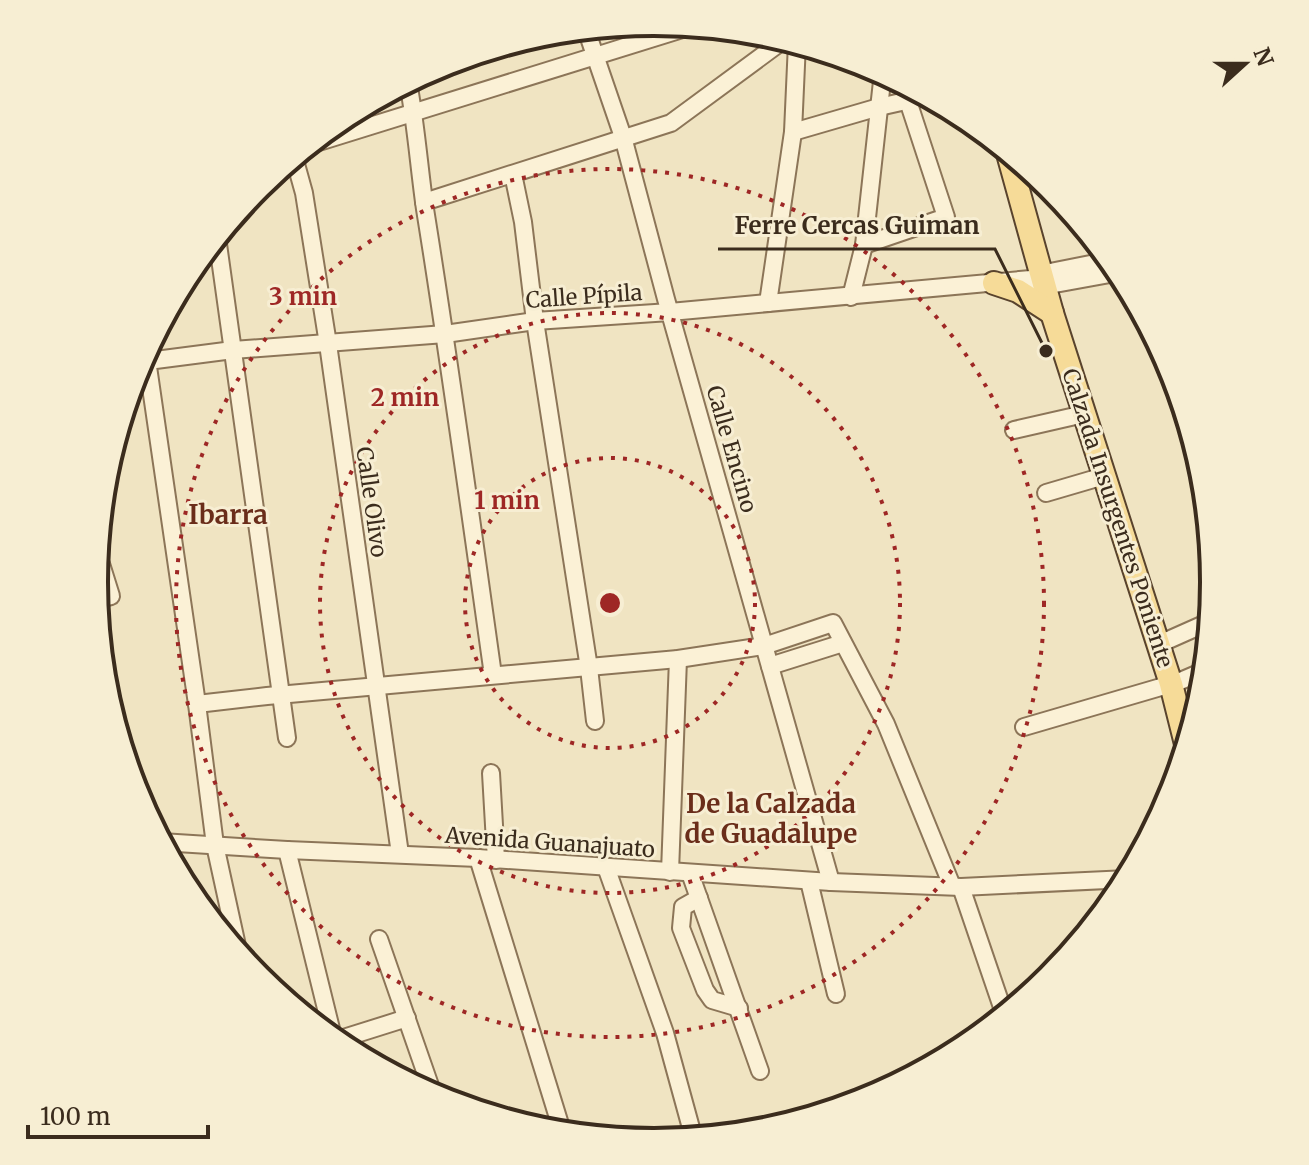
<svg xmlns="http://www.w3.org/2000/svg" width="1309" height="1165" font-family="Merriweather,serif">
<rect width="100%" height="100%" fill="#f0e4c2"/>
<g fill="none" stroke-linecap="round" stroke-linejoin="round">
<defs>
<g id="minor">
<polyline points="586,29 623,137 666,299 831,882"/>
<path d="M408 82C416 124 419 167 425 209 450 364 471 519 493 675"/>
<polyline points="793,132 879,107 928,96"/>
<polyline points="309,145 692,26"/>
<polyline points="294,157 304,193 328,344 400,854"/>
<polyline points="513,174 523,222 535,321 589,668 595,721"/>
<polyline points="424,202 671,123 785,39"/>
<polyline points="217,237 287,738"/>
<polyline points="864,245 946,217 908,101"/>
<polyline points="1036,282 1044,285 1055,284 1121,272"/>
<polyline points="851,297 864,245 883,72"/>
<polyline points="768,303 793,132 797,43"/>
<polyline points="146,353 197,704 215,845 239,955"/>
<polyline points="140,362 233,350 445,334 535,321 670,312 1031,279 1040,274 1111,260"/>
<polyline points="1182,413 1186,412"/>
<polyline points="1014,430 1084,414"/>
<polyline points="1046,493 1104,476"/>
<polyline points="96,565 101,564 111,596 96,600"/>
<polyline points="1157,645 1211,621"/>
<polyline points="770,666 843,643"/>
<polyline points="197,704 267,696 678,659 764,646 833,623 886,724 952,886"/>
<polyline points="1024,727 1178,682 1206,670"/>
<polyline points="491,773 496,860"/>
<polyline points="161,842 287,850 478,858 831,882 961,887 1128,879"/>
<polyline points="287,850 334,1041"/>
<polyline points="478,858 563,1134"/>
<polyline points="606,867 665,1033 694,1139"/>
<polyline points="670,872 678,659"/>
<polyline points="690,873 760,1071"/>
<polyline points="809,881 836,994"/>
<polyline points="961,887 1005,1016"/>
<polyline points="699,898 683,907 681,928 705,990 712,1000 739,1008"/>
<polyline points="379,939 434,1097"/>
<polyline points="334,1041 407,1018"/>
</g>
<g id="major">
<polyline points="1007,150 1052,313 1171,684 1187,748"/>
<polyline points="994,283 1018,291 1052,313"/>
</g>
</defs>
<use href="#minor" stroke="#8c7558" stroke-width="20"/>
<use href="#major" stroke="#59432d" stroke-width="26"/>
<use href="#minor" stroke="#fbf1d6" stroke-width="16"/>
<use href="#major" stroke="#f6db98" stroke-width="22"/>
</g>
<g fill="none" stroke="#9e2725" stroke-width="4" stroke-dasharray="4 8">
<circle cx="610" cy="603" r="145"/>
<circle cx="610" cy="603" r="290"/>
<circle cx="610" cy="603" r="434"/>
</g>
<g text-anchor="middle" dominant-baseline="central" stroke-width="6" stroke-linejoin="round" paint-order="stroke">
<g font-size="22" fill="#3b2c1d" stroke="#f7eed3">
<text transform="translate(584 296) rotate(-4)">Calle Pípila</text>
<text transform="translate(732 449) rotate(74)">Calle Encino</text>
<text transform="translate(372 502) rotate(82)">Calle Olivo</text>
<text transform="translate(1118 518) rotate(72)">Calzada Insurgentes Poniente</text>
<text transform="translate(550 842) rotate(4)">Avenida Guanajuato</text>
</g>
<g font-size="26" font-weight="bold" fill="#6a2d1a" stroke="#f7eed3">
<text x="228" y="514">Ibarra</text>
<text x="771" y="803">De la Calzada<tspan x="771" dy="30">de Guadalupe</tspan></text>
</g>
</g>
<path d="M0 0H1309V1165H0ZM108 582a546 546 0 1 1 1092 0a546 546 0 1 1-1092 0Z" fill="#f7eed3" fill-rule="evenodd"/>
<path fill="none" stroke="#3b2c1d" stroke-width="4" d="M108 582a546 546 0 1 1 1092 0a546 546 0 1 1-1092 0Z"/>
<circle cx="610" cy="603" r="12" fill="#9e2725" stroke="#f7eed3" stroke-width="4"/>
<g font-size="24" text-anchor="middle" font-weight="bold" fill="#9e2725" stroke="#f7eed3" stroke-width="6" stroke-linejoin="round" paint-order="stroke">
<text x="303" y="305">3 min</text>
<text x="405" y="406">2 min</text>
<text x="507" y="509">1 min</text>
</g>
<path fill="none" stroke="#3b2c1d" stroke-width="3" d="M1046 351L995 249H718"/>
<circle fill="#3b2c1d" stroke="#f7eed3" stroke-width="3" cx="1046" cy="351" r="8"/>
<g font-size="24" text-anchor="middle" font-weight="bold" fill="#3b2c1d" stroke="#f7eed3" stroke-width="6" stroke-linejoin="round" paint-order="stroke">
<text x="857" y="234">Ferre Cercas Guiman</text>
</g>
<g transform="translate(1245 64) rotate(69)" stroke="#f7eed3" stroke-width="6" paint-order="stroke">
<path d="M0-6L14 30L0 20L-14 30Z" fill="#3b2c1d"/>
<text y="-12" font-size="22" font-weight="bold" text-anchor="middle" fill="#3b2c1d">N</text>
</g>
<path d="M28 1125v12h180v-12" fill="none" stroke="#3b2c1d" stroke-width="4"/>
<text x="40" y="1125" font-size="24" fill="#3b2c1d" stroke="#f7eed3" stroke-width="6" paint-order="stroke">100 m</text>
</svg>
